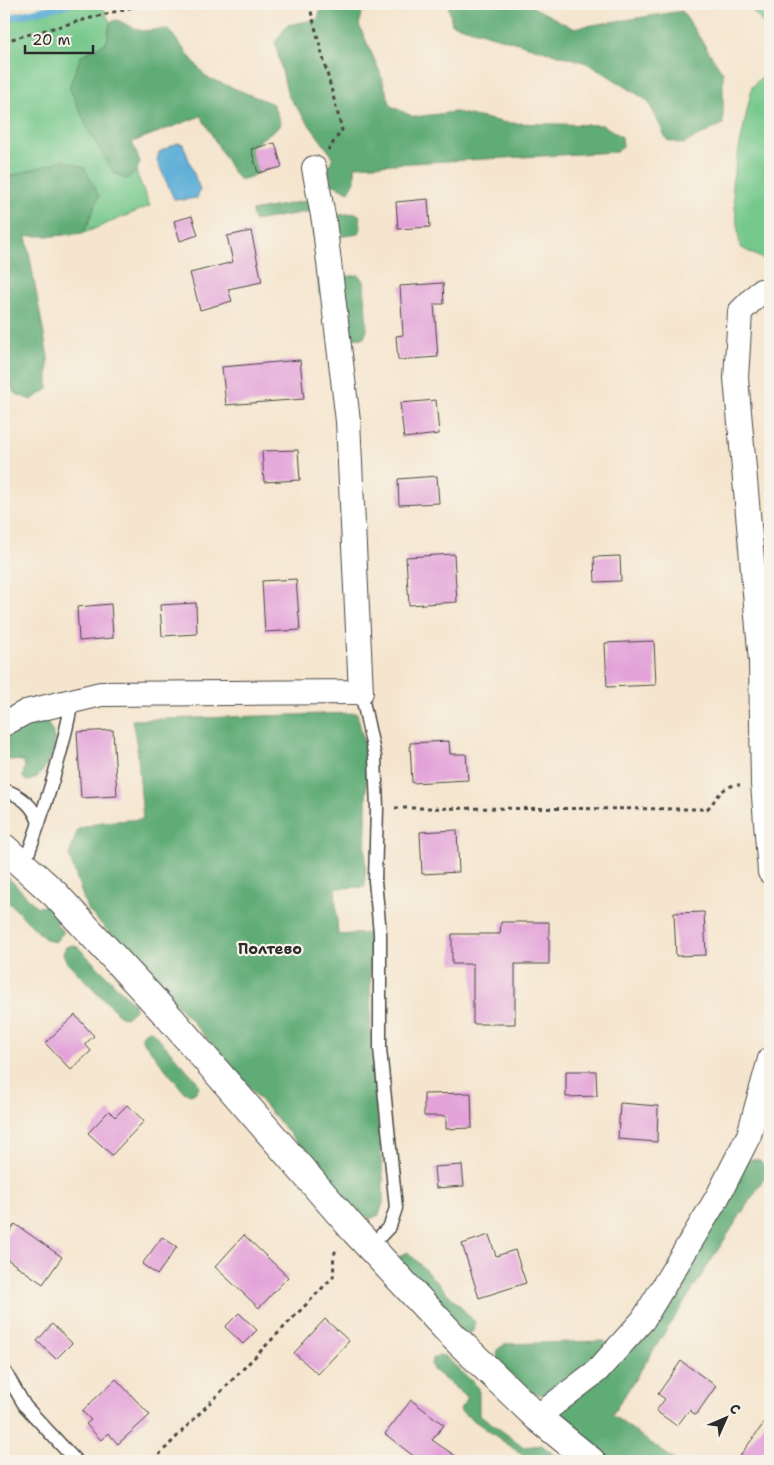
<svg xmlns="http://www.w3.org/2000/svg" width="774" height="1465" font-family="'Shantell Sans',sans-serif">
<rect width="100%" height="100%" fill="#f7f3e8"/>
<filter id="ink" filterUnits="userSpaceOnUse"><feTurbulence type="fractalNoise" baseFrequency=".02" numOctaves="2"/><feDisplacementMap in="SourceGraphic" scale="10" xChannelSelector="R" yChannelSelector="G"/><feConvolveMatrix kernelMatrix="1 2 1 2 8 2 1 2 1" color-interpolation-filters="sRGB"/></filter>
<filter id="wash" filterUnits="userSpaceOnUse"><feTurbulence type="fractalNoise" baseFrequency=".0096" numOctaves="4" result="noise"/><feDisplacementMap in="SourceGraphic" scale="20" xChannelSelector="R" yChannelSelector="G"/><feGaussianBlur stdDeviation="1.12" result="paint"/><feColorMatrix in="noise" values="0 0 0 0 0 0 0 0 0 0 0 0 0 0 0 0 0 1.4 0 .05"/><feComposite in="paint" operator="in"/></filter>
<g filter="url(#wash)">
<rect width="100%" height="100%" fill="#f5e5ce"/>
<g fill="#75c88b" stroke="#507a5b">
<polygon points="86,4 101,4 110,22 107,42 81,56 70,87 90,133 114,173 126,179 136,172 150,206 84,233 99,196 64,160 4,178 4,23 41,13"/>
<polygon points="746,4 770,4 770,32 747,4"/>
<polygon points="770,68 770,263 740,247 732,183 752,87"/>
</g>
<g fill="#60ac77" stroke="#466c51">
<polygon points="321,4 364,4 359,25 379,70 391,106 414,117 455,112 507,123 603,125 622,137 623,147 616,152 355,166 355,181 349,192 332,184 328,168 333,157 288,96 275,42 288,25 318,19"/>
<polygon points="448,4 527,4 573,28 682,11 723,73 723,124 683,144 667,140 648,101 590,64 452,24"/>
<polygon points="117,20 141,31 168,29 206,77 273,104 281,125 260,140 251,149 258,173 250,177 240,180 234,174 201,116 132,142 140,162 136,172 126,179 114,173 90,133 69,87 81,56 107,42 110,22"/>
<polygon points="64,160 85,168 99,196 84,233 54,236 26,236 48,357 48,389 31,400 14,393 4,364 4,178"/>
<polygon points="310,200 320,217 356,213 360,216 361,228 359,234 329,238 329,279 359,275 364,281 367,330 364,338 346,339 335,293 319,294 312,211 254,221 252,211"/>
<polygon points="357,713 367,755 365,887 335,888 338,935 370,933 371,1046 383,1177 383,1203 379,1215 370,1219 359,1214 190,1019 87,909 69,855 78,829 102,822 143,819 137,746 132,720"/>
<path d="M42 717C58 733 58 749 45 767 40 775 36 780 27 781L23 778 25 765 22 761 4 759V731Z"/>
<polygon points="4,873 36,906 42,907 47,902 61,917 56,924 64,932 55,942 46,940 4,898"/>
<polygon points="73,945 79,948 134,1004 135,1010 126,1018 121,1017 66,961 63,953 66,947"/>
<polygon points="151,1030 197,1081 199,1087 195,1093 190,1095 184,1092 142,1040 142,1035 146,1031"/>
<polygon points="751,1159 760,1160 765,1167 766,1175 612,1415 676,1461 605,1461 570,1433 560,1422 559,1410 599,1375 744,1163"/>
<path d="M408 1252 475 1322C474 1330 473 1333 466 1336L397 1260 401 1255Z"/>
<polygon points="604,1341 609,1344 608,1350 549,1396 531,1393 498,1362 497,1350 505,1344"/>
<polygon points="439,1355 445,1356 479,1388 479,1414 524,1447 542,1445 561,1461 549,1461 541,1456 537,1461 531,1461 459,1410 468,1398 433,1370 431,1364 433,1358"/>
</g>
<polygon fill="#5cadd7" stroke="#446c81" points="177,143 183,144 200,190 197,198 182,200 174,199 157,161 159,152"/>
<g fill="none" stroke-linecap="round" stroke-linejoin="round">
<polyline stroke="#5cadd7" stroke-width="7" points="4,19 69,4"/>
</g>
<g id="blocks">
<g fill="#e3a3d9">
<polygon points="275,143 282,167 258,173 251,149"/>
<polygon points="428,199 430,227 398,229 396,202"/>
<polygon points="192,216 198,235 180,241 174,221"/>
<polygon points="251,231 262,282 228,289 232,301 200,310 190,273 233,262 227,236"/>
<polygon points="443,283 444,304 434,304 438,357 398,360 396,336 403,335 400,286"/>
<polygon points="300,360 304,399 226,405 222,367"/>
<polygon points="436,400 439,434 404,438 400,403"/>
<polygon points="298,450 300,480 264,482 262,451"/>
<polygon points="437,476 439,503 399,505 398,479"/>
<polygon points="454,554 457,602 409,605 406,557"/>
<polygon points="620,556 621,581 595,582 594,557"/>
<polygon points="296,579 300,630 265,632 262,581"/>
<polygon points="196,603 197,634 162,636 160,605"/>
<polygon points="111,604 113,638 79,641 77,607"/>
<polygon points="654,641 656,685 607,687 605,643"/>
<polygon points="113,730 117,796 81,798 77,732"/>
<polygon points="449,741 450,754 466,754 468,780 412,783 410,743"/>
<polygon points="457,830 459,872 422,874 420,832"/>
<polygon points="704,912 706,955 676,956 674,913"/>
<polygon points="501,922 549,922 549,964 515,964 515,1024 473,1024 473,964 452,964 452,934 500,934"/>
<polygon points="75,1015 94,1036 85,1044 91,1051 71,1070 45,1043"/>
<polygon points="566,1071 596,1071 597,1096 566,1097"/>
<polygon points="471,1093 472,1128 446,1129 446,1116 424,1116 424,1094"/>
<polygon points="620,1103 658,1106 657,1142 618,1139"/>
<polygon points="127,1105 144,1121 112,1155 88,1133 109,1111 115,1117"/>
<polygon points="462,1165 464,1186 436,1188 434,1167"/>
<polygon points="15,1224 62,1257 43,1284 4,1257 4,1240"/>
<polygon points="244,1235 288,1277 259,1308 215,1267"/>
<polygon points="489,1235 496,1256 515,1250 526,1283 479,1298 462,1244"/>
<polygon points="162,1237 177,1247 157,1275 142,1264"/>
<polygon points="239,1313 257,1330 243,1344 225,1327"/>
<polygon points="325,1319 349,1341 318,1374 294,1353"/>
<polygon points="52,1324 72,1343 56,1359 37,1341"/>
<polygon points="681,1361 716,1386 696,1415 689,1410 677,1426 656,1411 665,1399 658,1394"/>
<polygon points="116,1379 150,1415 118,1444 108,1433 101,1440 86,1424 91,1420 82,1411"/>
<polygon points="411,1400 444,1425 432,1440 463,1461 420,1461 385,1434"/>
<polygon points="770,1415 770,1461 736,1461"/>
</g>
</g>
</g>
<g filter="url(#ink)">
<use href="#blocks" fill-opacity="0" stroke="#494743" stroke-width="1"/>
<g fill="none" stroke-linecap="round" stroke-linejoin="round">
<defs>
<g id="service">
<polyline points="361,692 375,757 377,808 375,881 380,933 380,1049 396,1208 390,1226 370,1247"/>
<path d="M4 790C20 795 34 806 39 823"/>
<path d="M24 865C44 811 62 757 72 701"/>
<polyline points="4,1370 25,1406 76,1461"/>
</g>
<g id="minor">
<polyline points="770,292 761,291 740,312 736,378 761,661 763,784 770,872"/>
<polyline points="4,724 26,712 101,694 361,692 348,421 324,221 314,168"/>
<polyline points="537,1417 597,1371 643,1320 717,1198 749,1135 770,1059"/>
</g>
<polyline id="tertiary" points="4,848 54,893 170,1018 355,1231 454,1337 537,1417 591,1461"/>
</defs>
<use href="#service" stroke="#494743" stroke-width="15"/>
<use href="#minor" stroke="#494743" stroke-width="26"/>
<use href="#tertiary" stroke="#494743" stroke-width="30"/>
<g stroke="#494743" stroke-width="3" stroke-dasharray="4 4" stroke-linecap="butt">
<polyline points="309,4 342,130 328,150"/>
<polyline points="4,41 144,4"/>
<path d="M395 808 707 809C719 797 721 785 740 785"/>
<path d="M153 1461 333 1277C335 1267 331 1258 337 1248"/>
</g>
<use href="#service" stroke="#fff" stroke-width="12"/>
<use href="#minor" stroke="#fff" stroke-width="24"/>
<use href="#tertiary" stroke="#fff" stroke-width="28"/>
</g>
</g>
<g text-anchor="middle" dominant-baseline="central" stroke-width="4.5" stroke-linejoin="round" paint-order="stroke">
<g font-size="15" font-weight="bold" fill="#2b2b2b" stroke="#f7f3e8">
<text x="270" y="949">Полтево</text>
</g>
</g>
<rect width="774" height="1465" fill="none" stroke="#f7f3e8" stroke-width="20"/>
<g transform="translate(726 1418) rotate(45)" stroke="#f7f3e8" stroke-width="4" paint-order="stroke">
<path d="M0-4L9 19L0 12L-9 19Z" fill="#2b2b2b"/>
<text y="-8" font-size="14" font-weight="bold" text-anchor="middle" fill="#2b2b2b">С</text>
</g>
<path d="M25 45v8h68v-8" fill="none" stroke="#2b2b2b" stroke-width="2.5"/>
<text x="32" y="45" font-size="15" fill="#2b2b2b" stroke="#f7f3e8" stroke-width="4" paint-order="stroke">20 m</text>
</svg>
